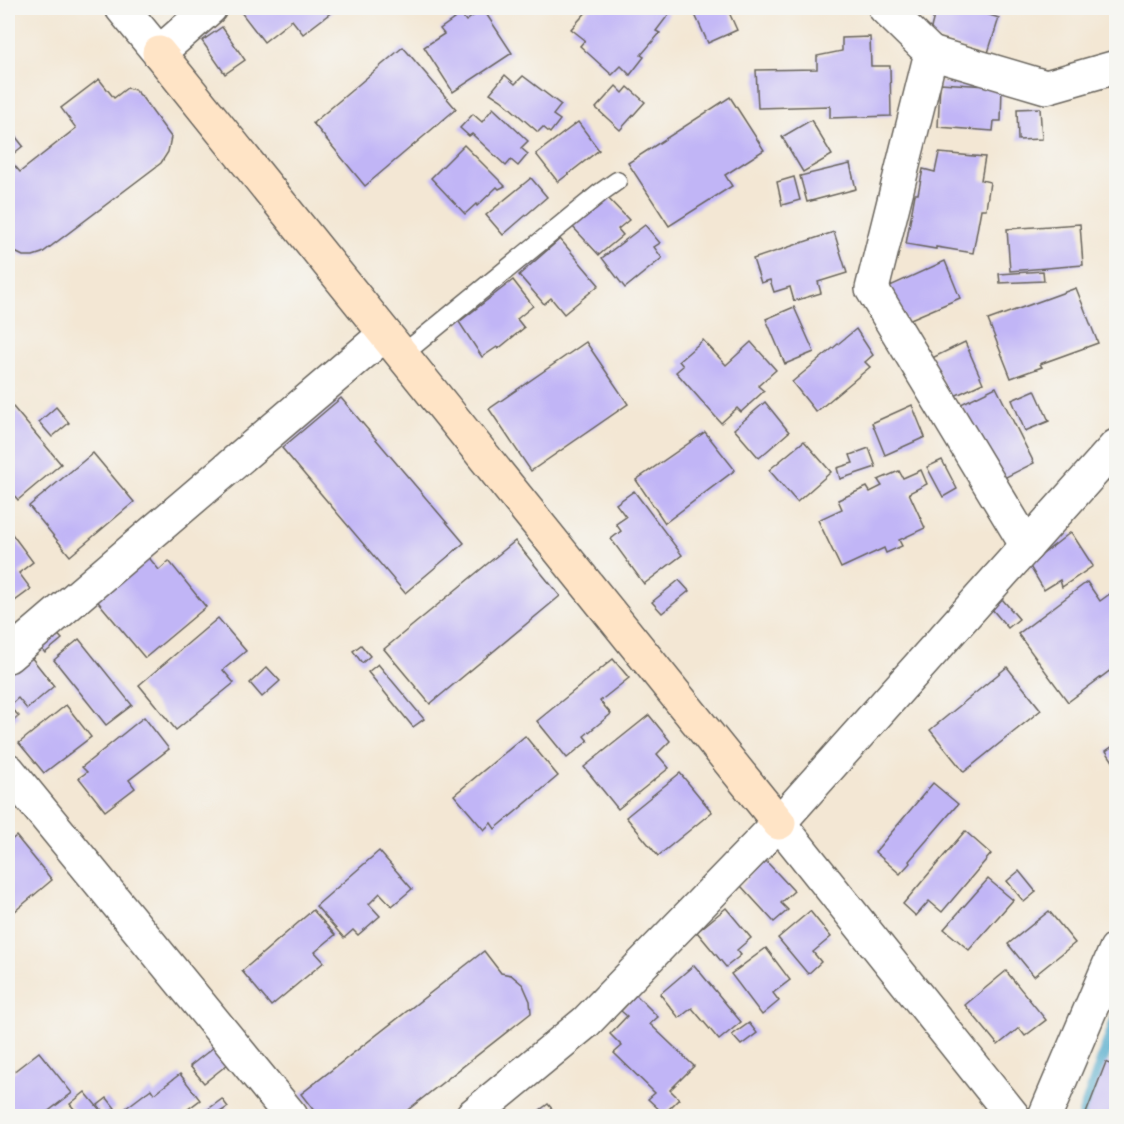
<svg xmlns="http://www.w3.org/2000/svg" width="1124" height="1124" font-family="Mali,sans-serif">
<rect width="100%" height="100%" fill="#f6f6f2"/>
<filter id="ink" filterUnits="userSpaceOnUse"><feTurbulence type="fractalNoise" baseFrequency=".0167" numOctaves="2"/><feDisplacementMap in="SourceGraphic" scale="12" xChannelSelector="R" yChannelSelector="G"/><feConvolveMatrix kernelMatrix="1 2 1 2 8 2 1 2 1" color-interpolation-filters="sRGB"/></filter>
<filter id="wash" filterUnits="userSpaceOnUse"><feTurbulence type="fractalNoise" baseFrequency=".008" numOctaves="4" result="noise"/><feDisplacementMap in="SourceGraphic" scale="24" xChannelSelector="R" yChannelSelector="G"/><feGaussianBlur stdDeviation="1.35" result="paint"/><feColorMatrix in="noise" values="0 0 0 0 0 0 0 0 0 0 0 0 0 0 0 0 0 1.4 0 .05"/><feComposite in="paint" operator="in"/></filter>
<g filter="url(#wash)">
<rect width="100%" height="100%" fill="#f3e7d4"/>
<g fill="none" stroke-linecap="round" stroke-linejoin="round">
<polyline stroke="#4da9cb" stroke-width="12" points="1083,1116 1116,1020"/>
</g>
<g id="blocks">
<g fill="#c1b5f6">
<polygon points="244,8 337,8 303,34 292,20 264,42 240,11"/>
<polygon points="590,8 601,8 604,10 606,8 661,8 669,14 656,31 660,33 641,55 644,57 630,75 621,66 612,75 580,46 585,40 571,29"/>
<polygon points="692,8 727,8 737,30 708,43"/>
<polygon points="936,8 968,8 999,18 987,56 929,36"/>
<polygon points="483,9 512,53 453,92 424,47 444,34 440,29 461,14 466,21"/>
<polygon points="222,27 245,60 225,74 202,41"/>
<polygon points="870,37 871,66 890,66 891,116 830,118 830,106 758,108 756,70 817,69 817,56 842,51 842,38"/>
<polygon points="403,47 456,109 365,186 313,123"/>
<polygon points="505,75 515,84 523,76 561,105 553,115 560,120 550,133 543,127 538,132 501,100 490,93"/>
<polygon points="99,79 114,98 127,88 135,90 141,96 171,137 168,152 161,163 42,253 33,256 23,256 17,253 8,247 8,127 23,146 8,158 20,172 76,128 61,108"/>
<polygon points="940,83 1002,87 1001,121 994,121 993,131 938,127"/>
<polygon points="616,86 623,93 628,87 645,102 620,130 596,108"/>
<polygon points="730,97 764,150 725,175 732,186 669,226 628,163"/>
<polygon points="493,108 528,141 521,148 528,154 518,166 511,160 506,166 472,134 469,136 460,128 473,114 482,122"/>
<polygon points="1040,108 1042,139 1018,140 1017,109"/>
<polygon points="811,120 832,155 803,172 782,137"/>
<polygon points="578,122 599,150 558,182 536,154"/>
<polygon points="464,145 505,186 499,189 497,187 477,206 476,204 465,214 431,178"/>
<polygon points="939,153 985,157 981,180 990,182 986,209 981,209 973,253 936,247 936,249 906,244 915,194 918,194 923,169 935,172"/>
<polygon points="850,164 856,189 807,202 800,176"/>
<polygon points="794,177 800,200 782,205 777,182"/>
<polygon points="531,178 547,197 503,235 486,215"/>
<polygon points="606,196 629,220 618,229 623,235 599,255 572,226"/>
<polygon points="1080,224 1083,265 1010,271 1007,229"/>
<polygon points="645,225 660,243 654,247 662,258 625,288 602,258"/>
<polygon points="834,232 847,273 818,282 821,293 794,301 790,287 774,292 770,280 761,283 753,259"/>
<polygon points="560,239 599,285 564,314 551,298 544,304 519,275"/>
<polygon points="945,261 960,298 906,321 890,286"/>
<polygon points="1043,271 1044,281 1000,283 999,274"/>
<polygon points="513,280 533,306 517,319 524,328 498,349 497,347 482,357 459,322"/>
<polygon points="1076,288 1098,343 1040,364 1042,367 1011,378 988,320"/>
<polygon points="794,307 814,352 785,364 766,319"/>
<polygon points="856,329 873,355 865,362 870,367 816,412 792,382"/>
<polygon points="703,340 726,365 751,342 776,370 758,386 764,391 741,412 737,408 721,423 676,372 683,366 679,361"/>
<polygon points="586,342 628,404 531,471 489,409"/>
<polygon points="965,342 983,383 950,398 932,358"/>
<polygon points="996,387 1034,463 1000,480 961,404"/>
<polygon points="1035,390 1049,421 1025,431 1012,400"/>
<polygon points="341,398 464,543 405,593 282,448"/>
<polygon points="8,401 61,464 18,500 8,488"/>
<polygon points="765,402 789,432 759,458 734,429"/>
<polygon points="912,405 925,437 885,455 872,423"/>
<polygon points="56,407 69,423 52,437 39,422"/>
<polygon points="705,432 735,470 665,523 636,480"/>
<polygon points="804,441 831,472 797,502 769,470"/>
<polygon points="869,448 876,467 840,479 837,468 853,463 850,455"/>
<polygon points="93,453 134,502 70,556 29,506"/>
<polygon points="942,460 957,489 943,497 927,467"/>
<polygon points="921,470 927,484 909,493 925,528 899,540 902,546 886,553 884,548 841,568 818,520 842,509 838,500 867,487 870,492 882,486 878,480 899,471 903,478"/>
<polygon points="634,491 682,555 644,584 611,539 621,531 616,524 626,517 616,504"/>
<polygon points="9,530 33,562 19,573 31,589 8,606 8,531"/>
<polygon points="1071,532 1093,566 1062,587 1060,580 1044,590 1029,565"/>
<polygon points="515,541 560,596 430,704 384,649"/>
<polygon points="146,554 159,570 169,561 206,607 145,658 94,597"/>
<polygon points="679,580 689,591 662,613 652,602"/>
<polygon points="1087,582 1100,601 1111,593 1116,600 1116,666 1068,702 1018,634"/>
<polygon points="1002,599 1019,619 1008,628 991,608"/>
<polygon points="218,618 246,651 223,670 234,683 176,730 139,685"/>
<polygon points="52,628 62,639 45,653 36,642"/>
<polygon points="79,639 132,705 106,725 54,660"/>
<polygon points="361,645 370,656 362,663 353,651"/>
<polygon points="27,652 54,686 27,709 18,698 8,707 8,668"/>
<polygon points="613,659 629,678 600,701 611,714 584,736 588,741 567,758 537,721"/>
<polygon points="378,664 424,719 413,727 368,672"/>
<polygon points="267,667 280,681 262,697 250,683"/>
<polygon points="1007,667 1041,710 964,772 930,730"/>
<polygon points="66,705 91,737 44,773 19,743"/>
<polygon points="12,709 19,716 8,726 8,713"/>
<polygon points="649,715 670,741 657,754 669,768 618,809 584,767"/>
<polygon points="144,717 169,749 129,780 135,788 105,811 79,778 87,772 82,767"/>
<polygon points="525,736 558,776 495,829 491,823 484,830 454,795"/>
<polygon points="1116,744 1116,766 1106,751"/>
<polygon points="680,773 712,812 658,856 626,817"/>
<polygon points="933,783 958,804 909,861 910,863 900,874 875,852"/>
<polygon points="965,831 991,854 942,912 929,901 916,916 903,904"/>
<polygon points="16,836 52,880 8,917 8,843"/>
<polygon points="379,851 412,889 392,906 380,893 369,904 380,916 358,935 353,930 344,938 316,906"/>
<polygon points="766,861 794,891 781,903 788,910 774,922 741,886"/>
<polygon points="1019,871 1036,892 1024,902 1007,881"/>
<polygon points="988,879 1013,900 969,950 944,929"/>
<polygon points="726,908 751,938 737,950 741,955 726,967 697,932"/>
<polygon points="313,910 335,935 315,952 324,962 271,1006 242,971"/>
<polygon points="810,911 831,937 813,952 821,962 808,974 778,938"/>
<polygon points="1049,911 1075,943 1034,976 1008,944"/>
<polygon points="766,948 790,980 773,993 779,1001 762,1015 731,974"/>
<polygon points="484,951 501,973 511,975 523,985 530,1001 531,1013 400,1116 318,1116 301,1094"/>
<polygon points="694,965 741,1022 719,1040 692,1008 679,1018 660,994"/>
<polygon points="1006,971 1046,1020 1025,1036 1019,1028 998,1045 965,1005"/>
<polygon points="636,995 658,1017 650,1024 694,1066 670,1090 679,1099 664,1114 648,1099 655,1093 614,1053 622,1046 610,1034 627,1016 621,1011"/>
<polygon points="749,1023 757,1033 741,1045 732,1035"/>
<polygon points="214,1047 228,1064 204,1083 190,1066"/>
<polygon points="39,1052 72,1093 42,1116 18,1116 8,1103 8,1076"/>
<polygon points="1106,1062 1116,1067 1116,1116 1085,1116"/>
<polygon points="180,1074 200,1100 183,1113 185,1116 127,1116 122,1111 151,1089 154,1094"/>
<polygon points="85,1092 100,1110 92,1116 80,1116 70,1104"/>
<polygon points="107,1098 115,1108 105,1115 98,1105"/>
<polygon points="222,1099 228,1107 214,1116 199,1116"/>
<polygon points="548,1104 558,1116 532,1116"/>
</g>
</g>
</g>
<g filter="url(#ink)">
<use href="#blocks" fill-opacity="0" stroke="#67635c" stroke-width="1.5"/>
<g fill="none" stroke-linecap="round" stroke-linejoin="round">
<defs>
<polyline id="lane" points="402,355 600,193 617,181"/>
<g id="street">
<polyline points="122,8 159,53 210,8"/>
<polyline points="885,8 931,53 872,289 1027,546"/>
<polyline points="931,53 1046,87 1116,67"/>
<polyline points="8,656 385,334"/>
<polyline points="8,770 291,1116"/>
<polyline points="779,823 1013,1116"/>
<polyline points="472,1116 586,1022 779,823 1116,446"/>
<polyline points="1045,1116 1116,949"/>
</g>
<polyline id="secondary" points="159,53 779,823"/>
</defs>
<use href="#lane" stroke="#67635c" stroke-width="21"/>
<use href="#street" stroke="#67635c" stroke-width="36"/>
<use href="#secondary" stroke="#67635c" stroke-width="36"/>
<use href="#lane" stroke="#fff" stroke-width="18"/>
<use href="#street" stroke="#fff" stroke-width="33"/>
<use href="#secondary" stroke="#ffe4c6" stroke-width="33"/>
</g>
</g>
<rect width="1124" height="1124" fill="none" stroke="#f6f6f2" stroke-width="30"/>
</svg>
